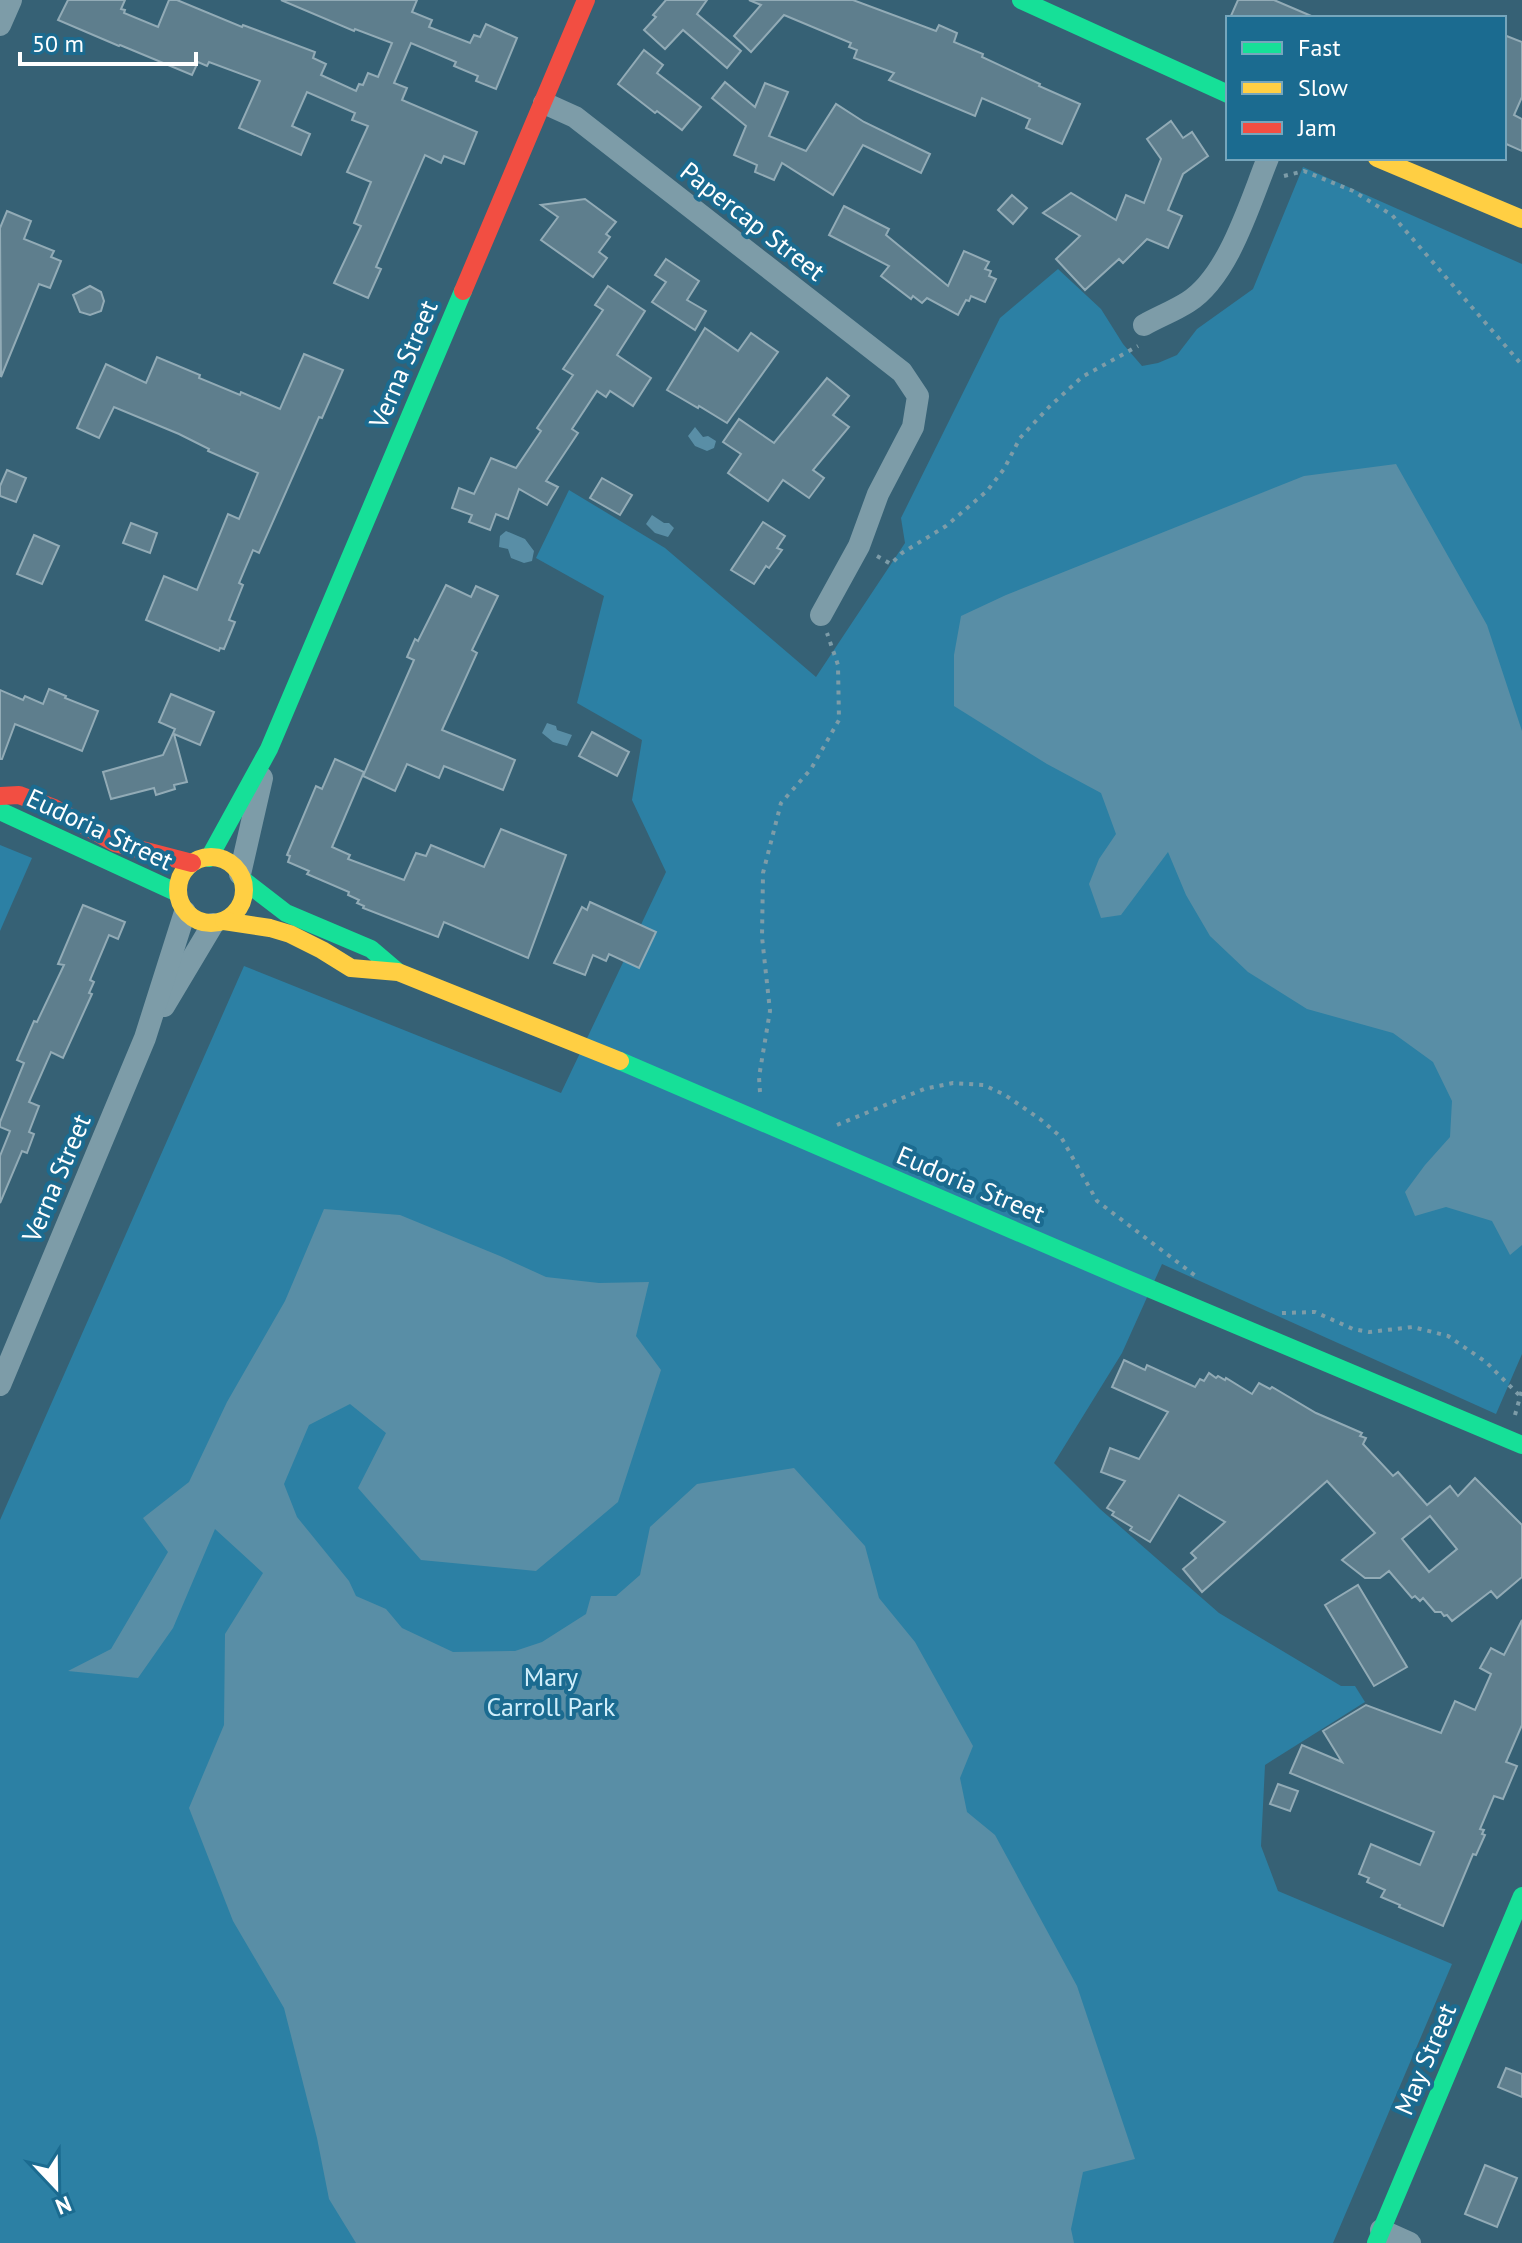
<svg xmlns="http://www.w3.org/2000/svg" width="1522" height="2243" font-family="'PT Sans',sans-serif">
<rect width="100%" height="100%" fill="#366175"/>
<g fill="#2c80a4">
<polygon points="1303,167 1522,264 1522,1354 1496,1414 1162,1264 1122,1353 1054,1463 1100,1509 1219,1613 1341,1686 1355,1686 1365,1702 1265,1765 1261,1846 1278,1891 1452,1964 1333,2243 0,2243 0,1520 244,966 561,1093 666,872 632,800 642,740 577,703 604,596 536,558 569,490 665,548 816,677 905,543 901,518 1000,318 1058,269 1101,309 1123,344 1142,366 1158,363 1177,355 1197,329 1253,289"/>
<polygon points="0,845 32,858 0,931"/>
</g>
<g fill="#598ea6">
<polygon points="695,427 703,437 708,436 716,441 714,448 707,451 695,446 688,436"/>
<polygon points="1396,464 1487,625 1522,731 1522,1245 1510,1255 1492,1221 1446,1207 1415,1216 1405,1192 1425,1165 1450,1137 1452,1101 1433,1062 1393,1033 1307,1009 1248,972 1210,936 1186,895 1168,852 1121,915 1101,918 1089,884 1099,859 1116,834 1101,793 1047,764 954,706 954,655 961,616 1006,595 1304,476"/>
<polygon points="652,515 664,523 669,523 674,528 668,537 655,533 646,524"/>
<polygon points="506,531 525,539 534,551 532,561 524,563 511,558 508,549 499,547 500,536"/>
<polygon points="547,723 556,726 557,730 572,735 567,746 553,742 542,733"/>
<polygon points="324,1209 400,1215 500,1256 546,1277 599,1283 649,1282 636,1336 661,1370 618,1502 536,1571 421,1560 358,1488 386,1433 350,1404 309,1425 284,1484 297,1517 349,1581 356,1596 386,1609 402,1628 453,1652 515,1651 542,1642 586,1614 591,1596 616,1596 640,1575 650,1527 697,1484 794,1468 865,1546 879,1598 915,1642 973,1746 960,1778 967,1812 995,1835 1077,1986 1135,2159 1083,2172 1071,2229 1074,2243 356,2243 329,2199 317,2138 284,2008 233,1921 189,1808 224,1725 225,1634 263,1573 215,1529 173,1628 138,1678 68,1671 111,1649 168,1552 143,1518 189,1482 227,1402 285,1301"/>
</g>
<g fill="#5e7e8d" stroke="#92abb6" stroke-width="2" fill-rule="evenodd">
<polygon points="68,0 125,0 121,9 125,10 124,13 158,27 169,0 177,0 242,27 243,25 315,52 313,58 326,64 321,75 356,91 359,84 363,85 368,73 378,77 392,43 355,29 354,31 281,0 417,0 412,12 432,20 429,27 470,43 474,35 480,37 486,24 517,38 496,89 476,81 478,76 454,66 456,62 411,43 394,83 407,88 402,100 477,132 464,164 444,156 441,163 425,155 376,267 381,269 368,298 334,283 361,226 354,223 371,182 347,172 368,126 352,120 355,113 307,92 292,126 310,134 301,155 239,128 260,81 209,62 207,66 198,62 192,75 120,45 119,46 58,20"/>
<polygon points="666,0 707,0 697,14 741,51 727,68 683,30 665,49 644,30 656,17 653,15"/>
<polygon points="749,0 853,0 936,31 939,25 957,33 954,42 983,54 982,57 1040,84 1039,86 1080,104 1062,144 1026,128 1030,119 982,98 975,116 889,80 894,73 854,58 857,50 849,47 851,43 784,15 751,52 734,36 761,5"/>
<polygon points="1238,0 1274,0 1316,18 1230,18"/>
<polygon points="1504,35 1522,42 1522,97 1514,115 1522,119 1522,151 1504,143"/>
<polygon points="644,50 663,65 657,73 701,107 682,130 657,111 655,113 618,84"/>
<polygon points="725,82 755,107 765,83 788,92 769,136 806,151 836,104 864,122 930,154 921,173 863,145 833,195 782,163 774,180 755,172 757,165 734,155 746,126 712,98"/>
<polygon points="1171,121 1183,138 1192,132 1208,156 1183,174 1168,210 1182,216 1168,248 1147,239 1123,263 1119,259 1085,290 1056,259 1080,236 1043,213 1071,193 1116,220 1126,195 1144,203 1161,159 1147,139"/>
<polygon points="1012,195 1027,208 1013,224 998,210"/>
<polygon points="585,199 616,222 606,234 610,237 599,252 607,258 593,277 541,240 558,217 541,205"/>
<polygon points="844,206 889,229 886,235 948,286 964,251 989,262 985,269 991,271 989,276 996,279 985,302 971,296 969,301 966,300 958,315 927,298 922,303 913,296 911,299 881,276 889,266 829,235"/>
<polygon points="7,211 31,221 24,239 54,251 51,257 61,261 50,288 39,284 1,377 0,228"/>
<polygon points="666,259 699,281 687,300 706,311 695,330 652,302 666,282 655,275"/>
<polygon points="90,286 101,292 104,301 101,311 90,315 80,312 73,295"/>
<polygon points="608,286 645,311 617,355 651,378 633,406 610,391 606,397 597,391 572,429 578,433 546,481 558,487 547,505 519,489 508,519 496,514 490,530 469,522 472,515 452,508 459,488 474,494 491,458 516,468 541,431 537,428 573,375 563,369 603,310 595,305"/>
<polygon points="705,328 738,351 751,333 778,352 727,423 699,406 698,408 667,390"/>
<polygon points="304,354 343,370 322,418 319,417 259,553 253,550 239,583 243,585 229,620 235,622 224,649 220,648 219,651 146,620 164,576 197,590 228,514 239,519 258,473 208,451 209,449 179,434 114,407 99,438 77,428 106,364 146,383 157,357 200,375 199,378 240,395 241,392 280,409"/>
<polygon points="827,378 849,396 833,415 849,427 813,470 824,478 809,498 783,480 768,501 728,473 741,454 723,442 739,419 774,443"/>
<polygon points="7,470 26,478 16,502 0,496 0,486"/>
<polygon points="602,478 632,495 620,515 590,498"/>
<polygon points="763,522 785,536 777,548 782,550 769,568 766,566 754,584 731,570"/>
<polygon points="131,523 157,533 150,553 123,543"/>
<polygon points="34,535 59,546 42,584 17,574"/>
<polygon points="446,585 471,597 476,586 498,596 472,650 477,653 442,730 515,760 503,790 444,766 439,778 407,764 395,791 363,776 414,660 407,657 415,639 418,641"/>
<polygon points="49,689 66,696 65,698 98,711 82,751 15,724 2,759 0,759 0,690 23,700 25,696 43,704"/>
<polygon points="171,694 214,712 200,745 174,734 187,782 174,785 175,789 156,795 154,788 111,799 103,772 163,755 175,729 159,722"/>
<polygon points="592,732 629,752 617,776 579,756"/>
<polygon points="335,759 364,772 332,847 350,855 348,859 404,880 416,853 426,856 431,845 484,867 501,829 566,855 528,958 444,922 438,937 363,908 364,906 357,903 359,900 348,895 349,892 307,874 309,871 288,862 290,856 287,855 316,786 322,789"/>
<polygon points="590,902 656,932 639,968 609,954 606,961 593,955 585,975 554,963 582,907 587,910"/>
<polygon points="83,905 125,922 118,939 109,935 90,980 94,982 89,993 92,994 63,1058 51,1052 29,1102 39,1106 29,1132 34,1134 27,1153 22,1151 0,1203 0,1156 10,1131 0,1127 0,1122 24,1063 17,1060 34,1021 37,1022 64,965 58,964"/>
<path d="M1124 1360 1145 1370 1147 1365 1195 1387 1200 1379 1204 1381 1209 1373 1216 1378 1218 1376 1225 1380 1226 1378 1252 1394 1259 1383 1270 1389 1272 1387 1316 1413 1362 1433 1360 1436 1366 1438 1363 1444 1393 1476 1398 1472 1427 1505 1450 1486 1458 1496 1475 1478 1522 1525V1577L1497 1598 1491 1591 1452 1621 1447 1615 1444 1616 1441 1612H1435L1423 1598 1420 1601 1415 1596 1412 1598 1389 1571 1380 1578H1365L1342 1560 1375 1533 1327 1481 1202 1592 1183 1569 1196 1558 1191 1553 1225 1522 1179 1495 1150 1542 1130 1530 1132 1527 1112 1515 1114 1512 1107 1508 1125 1481 1101 1472 1110 1448 1139 1459 1168 1412 1112 1387ZM1430 1516 1457 1549 1429 1572 1402 1539Z"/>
<polygon points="1358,1585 1407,1667 1374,1686 1325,1605"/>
<polygon points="1522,1620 1522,1725 1506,1762 1517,1766 1503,1799 1494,1796 1480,1829 1484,1830 1482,1834 1485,1835 1476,1855 1473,1854 1443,1926 1399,1907 1400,1905 1381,1897 1385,1890 1367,1882 1369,1878 1359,1874 1371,1844 1420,1865 1434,1832 1290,1773 1302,1745 1342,1762 1323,1731 1366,1705 1441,1733 1455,1701 1475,1710 1491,1674 1480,1668 1491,1648 1504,1655"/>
<polygon points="1278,1784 1298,1791 1290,1811 1270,1804"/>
<polygon points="1506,2068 1522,2074 1522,2097 1498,2087"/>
<polygon points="1485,2165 1517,2178 1497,2227 1465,2214"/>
</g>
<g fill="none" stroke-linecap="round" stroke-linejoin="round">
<g stroke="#7d9ca8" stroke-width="4" stroke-dasharray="4 6" stroke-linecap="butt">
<polyline points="1284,176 1304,171 1353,191 1392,215 1522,365"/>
<polyline points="877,556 891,564 902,553 946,526 987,491 1004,469 1020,438 1049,407 1082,377 1138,346"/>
<polyline points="760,1092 759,1077 770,1011 762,937 763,873 781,803 811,769 839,720 838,665 827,633"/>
<polyline points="837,1125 924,1089 953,1083 984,1085 1005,1095 1040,1119 1061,1137 1097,1201 1197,1277"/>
<polyline points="1282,1313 1315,1312 1353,1329 1369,1332 1413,1327 1448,1336 1486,1362 1520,1396"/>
<polyline points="1515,1415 1522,1390"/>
</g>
<g stroke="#7d9ca8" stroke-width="22">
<polyline points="0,25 11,0"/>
<polyline points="544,103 575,117 902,372 918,396 913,427 878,494 859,546 821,615"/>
<path d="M1144 325C1158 317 1174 311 1188 302 1229 276 1250 202 1268 158"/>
<polyline points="240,874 262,778"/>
<polyline points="164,1006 213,924"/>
<polyline points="0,1385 145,1038 185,912"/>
<polyline points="1381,2230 1410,2243"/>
</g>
<g stroke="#16e098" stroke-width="18">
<polyline points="1021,0 1228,94"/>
<polyline points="0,811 178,893"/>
<polyline points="209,858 269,749 463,291"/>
<polyline points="242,879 286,913 371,949 398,972"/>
<polyline points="620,1061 1127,1279 1522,1445"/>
<polyline points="1376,2243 1522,1896"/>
</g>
<g stroke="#ffcf43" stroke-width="18">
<polyline points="1377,158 1522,219"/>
<circle cx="211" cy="890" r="33"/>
<polyline points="224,921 270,928 290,934 322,950 351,968 398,972 620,1061"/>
</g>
<g stroke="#f24e42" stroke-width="18">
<polyline points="463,291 586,0"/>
<polyline points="0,796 19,795 54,808 115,843 192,863"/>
</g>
</g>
<g text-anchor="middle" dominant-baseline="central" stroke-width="8" stroke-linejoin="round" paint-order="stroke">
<g font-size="26" fill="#fff" stroke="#1b6b90">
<text transform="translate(753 221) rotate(38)">Papercap Street</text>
<text transform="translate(403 364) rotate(-67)">Verna Street</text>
<text transform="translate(100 829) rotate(25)">Eudoria Street</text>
<text transform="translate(56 1178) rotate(-67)">Verna Street</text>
<text transform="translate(971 1184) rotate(23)">Eudoria Street</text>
<text transform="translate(1425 2059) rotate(-67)">May Street</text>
</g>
<g font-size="26" fill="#d0eefa" stroke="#1b6b90">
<text x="551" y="1676">Mary<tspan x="551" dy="30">Carroll Park</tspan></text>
</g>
</g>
<rect x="1226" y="16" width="280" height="144" fill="#1b6b90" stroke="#76a6bc" stroke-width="2"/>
<rect x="1242" y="42" width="40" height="12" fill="#16e098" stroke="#76a6bc" stroke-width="2"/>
<text x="1298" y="56" font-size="24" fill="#ffffff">Fast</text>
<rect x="1242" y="82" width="40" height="12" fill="#ffcf43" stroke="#76a6bc" stroke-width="2"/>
<text x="1298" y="96" font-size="24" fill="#ffffff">Slow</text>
<rect x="1242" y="122" width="40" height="12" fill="#f24e42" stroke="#76a6bc" stroke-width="2"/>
<text x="1298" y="136" font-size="24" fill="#ffffff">Jam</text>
<g transform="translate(56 2187) rotate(158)" stroke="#1b6b90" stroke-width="6" paint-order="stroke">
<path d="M0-6L14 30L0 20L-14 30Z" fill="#ffffff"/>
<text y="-12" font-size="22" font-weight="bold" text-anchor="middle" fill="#ffffff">N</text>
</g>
<path d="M20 52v12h176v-12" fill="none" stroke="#ffffff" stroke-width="4"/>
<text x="32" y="52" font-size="24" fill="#ffffff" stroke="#1b6b90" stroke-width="6" paint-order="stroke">50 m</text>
</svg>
